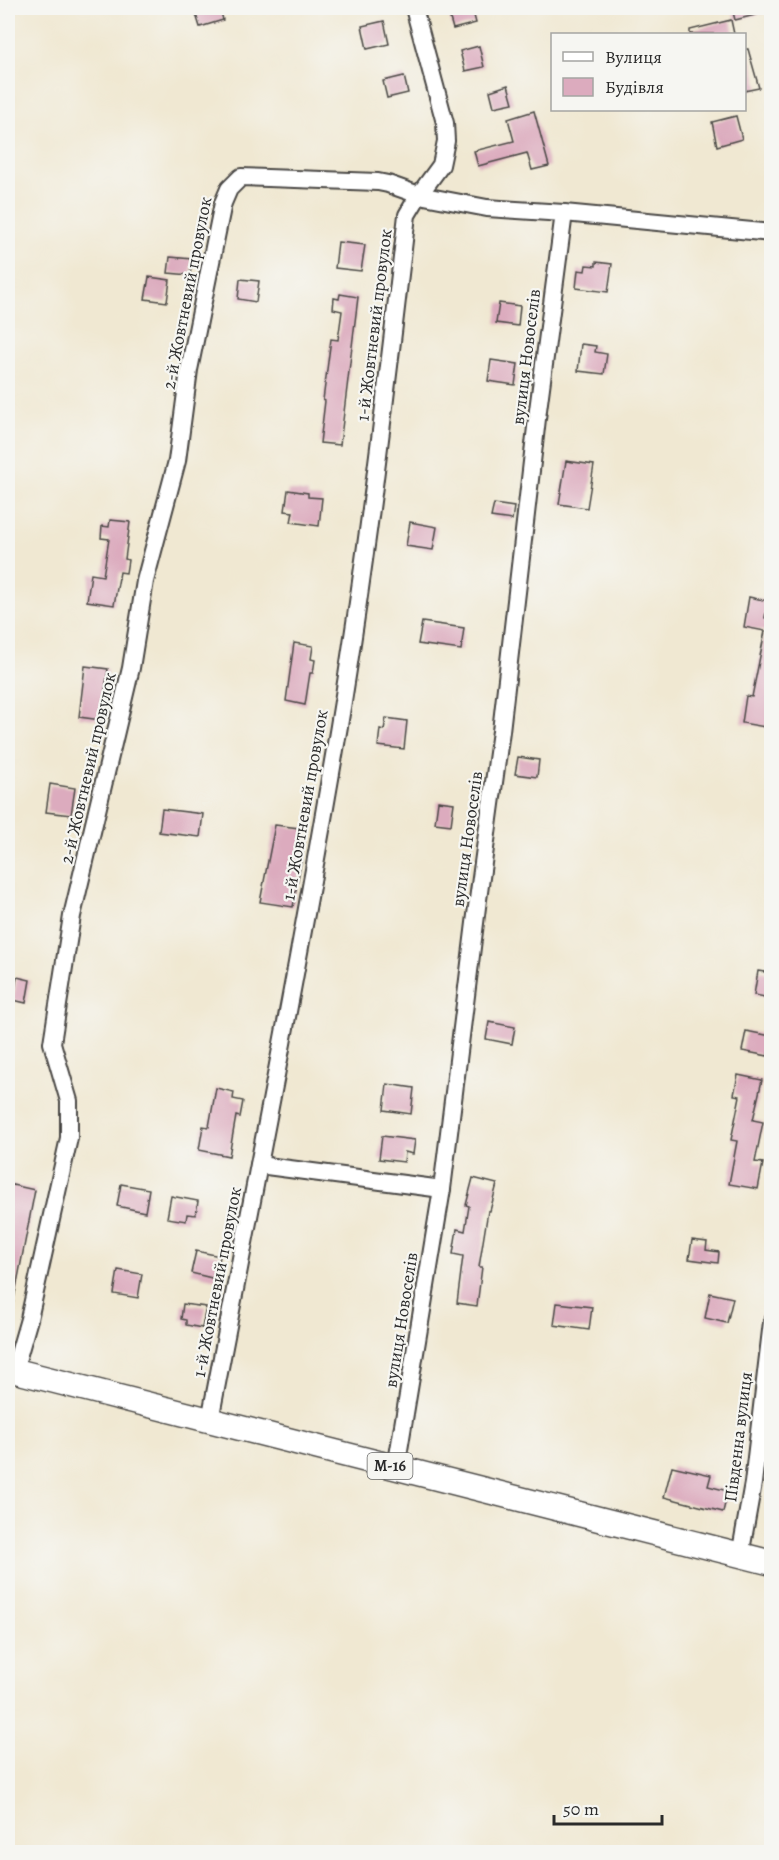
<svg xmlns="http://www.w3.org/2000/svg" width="779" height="1860" font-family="Alegreya,serif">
<rect width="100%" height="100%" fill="#f6f6f2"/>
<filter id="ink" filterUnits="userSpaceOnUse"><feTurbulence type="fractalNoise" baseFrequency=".0167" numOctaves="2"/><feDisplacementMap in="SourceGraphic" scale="12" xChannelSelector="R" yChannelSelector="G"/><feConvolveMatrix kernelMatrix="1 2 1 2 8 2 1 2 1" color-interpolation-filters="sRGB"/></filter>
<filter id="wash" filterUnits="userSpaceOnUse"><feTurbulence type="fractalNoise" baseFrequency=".008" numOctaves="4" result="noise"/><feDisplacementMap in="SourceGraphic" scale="24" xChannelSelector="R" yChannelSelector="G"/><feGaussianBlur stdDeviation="1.35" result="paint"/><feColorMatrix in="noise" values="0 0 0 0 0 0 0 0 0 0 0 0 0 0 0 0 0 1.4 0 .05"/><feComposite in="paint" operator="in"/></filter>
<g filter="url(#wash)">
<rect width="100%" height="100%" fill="#f0e8d2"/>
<g id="blocks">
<g fill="#dcabbe">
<polygon points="194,8 220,8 223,20 200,27"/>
<polygon points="447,8 472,8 476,23 453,29"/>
<polygon points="732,8 766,8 767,12 735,20"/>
<polygon points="731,20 734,34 690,34 690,30"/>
<polygon points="384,21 389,44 367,49 362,26"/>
<polygon points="479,46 484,67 465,71 460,51"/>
<polygon points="744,49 748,49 759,88 744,91"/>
<polygon points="404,76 408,93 387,98 383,81"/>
<polygon points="508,85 513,103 494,107 490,91"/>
<polygon points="534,111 549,166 532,170 527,153 478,166 474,151 514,141 508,119"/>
<polygon points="736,116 742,139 717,146 712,122"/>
<polygon points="338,242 365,245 361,271 335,268"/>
<polygon points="170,257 192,259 190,275 168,273"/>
<polygon points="596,262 612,264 608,292 576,288 578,270 585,271 586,265 596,266"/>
<polygon points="149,277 170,280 167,302 145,299"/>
<polygon points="240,279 259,281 256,302 238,299"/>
<polygon points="340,294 358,297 340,445 320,443 325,401 323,400 331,339 338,340 342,311 333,309 334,298 339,299"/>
<polygon points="499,303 520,306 518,326 496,323"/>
<polygon points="581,344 596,346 595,352 607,354 604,374 578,371"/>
<polygon points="491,360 518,364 515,385 488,381"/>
<polygon points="566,461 594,465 587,508 559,504"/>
<polygon points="288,490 308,493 308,497 322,498 319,526 291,522 293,512 285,511"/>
<polygon points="494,504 514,507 512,520 491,517"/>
<polygon points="110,520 130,522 125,559 128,560 126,573 120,572 114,605 87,601 91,574 103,576 109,539 101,538 102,526 109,527"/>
<polygon points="410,522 437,527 433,550 406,546"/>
<polygon points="749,597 768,601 765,618 771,619 771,728 742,723 746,696 752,697 765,631 744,627"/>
<polygon points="422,622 464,628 461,650 418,644"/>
<polygon points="294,643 313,646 311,659 315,660 313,673 310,673 305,705 286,701"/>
<polygon points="85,666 108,669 101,720 79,717"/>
<polygon points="386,718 407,721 404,749 378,746 380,729 384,730"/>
<polygon points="518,757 539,760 537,777 515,774"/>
<polygon points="50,784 75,788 71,815 46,812"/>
<polygon points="438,801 454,803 451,825 435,823"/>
<polygon points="162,809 203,814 200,837 159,832"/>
<polygon points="275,825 307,829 293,907 260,902"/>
<polygon points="758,971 771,973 771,998 754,995"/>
<polygon points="17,977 30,980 26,1003 13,1000"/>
<polygon points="489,1022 515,1027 512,1044 486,1039"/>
<polygon points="746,1031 771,1036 768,1056 742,1051"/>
<polygon points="738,1075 762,1080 753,1120 763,1122 755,1162 763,1163 758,1189 729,1184 737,1141 731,1140 740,1096 734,1095"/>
<polygon points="387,1084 414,1088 411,1114 384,1110"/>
<polygon points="216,1088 234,1092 233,1099 243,1101 240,1117 236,1116 229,1156 199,1150 203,1126 209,1127"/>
<polygon points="382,1136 415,1140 413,1154 405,1152 404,1162 379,1159"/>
<polygon points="473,1178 497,1184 490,1211 488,1211 479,1267 482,1267 477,1306 457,1303 463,1256 453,1254 457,1229 465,1231 469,1206 466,1205"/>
<polygon points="8,1184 35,1190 13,1304 8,1303"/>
<polygon points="121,1184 149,1189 145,1212 117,1206"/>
<polygon points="171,1196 198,1201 196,1215 187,1214 186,1221 167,1218"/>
<polygon points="692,1240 707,1242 706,1250 719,1252 718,1263 689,1259"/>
<polygon points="196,1251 220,1256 216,1279 191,1273"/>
<polygon points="118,1270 142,1274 138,1298 114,1294"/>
<polygon points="710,1293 733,1298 727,1323 705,1318"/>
<polygon points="557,1303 592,1307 589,1330 554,1325"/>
<polygon points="183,1304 206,1307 202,1328 186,1325 186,1320 181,1319"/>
<polygon points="672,1466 711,1475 708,1486 728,1491 723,1512 664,1497"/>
</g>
</g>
</g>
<g filter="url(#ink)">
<use href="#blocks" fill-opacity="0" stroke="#494744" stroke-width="1.5"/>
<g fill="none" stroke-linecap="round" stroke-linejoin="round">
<defs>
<g id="minor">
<polyline points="259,1165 442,1189"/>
<polyline points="14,1371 29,1319 69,1138 69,1101 52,1043 72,916 131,668 145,581 177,461 189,370 223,203 229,189 241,177 378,182 388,184 419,195 487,208 564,213 772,233"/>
<path d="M210 1420C254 1189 300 958 339 726 367 556 387 385 407 215L419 195 441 165 446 141 445 123 414 8"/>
<polyline points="396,1468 442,1189 477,907 501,731 538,410 564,213"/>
<polyline points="740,1556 753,1483 772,1322"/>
</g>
<polyline id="highway" points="8,1369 772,1563"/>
</defs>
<use href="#minor" stroke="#494744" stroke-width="20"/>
<use href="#highway" stroke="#494744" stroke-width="27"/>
<use href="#minor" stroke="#fff" stroke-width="16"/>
<use href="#highway" stroke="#fff" stroke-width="24"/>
</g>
</g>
<g text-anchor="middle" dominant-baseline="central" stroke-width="4.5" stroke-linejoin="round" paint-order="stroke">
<rect fill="#f6f6f2" stroke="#686867" stroke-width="1.5" x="367.5" y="1453" width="45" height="26" rx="4.5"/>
<g font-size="16" font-weight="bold" fill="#2b2b2b">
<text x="390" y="1466">М-16</text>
</g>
<g font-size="18" fill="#2b2b2b" stroke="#f6f6f2">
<text transform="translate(187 293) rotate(-79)">2-й Жовтневий провулок</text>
<text transform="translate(374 325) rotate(-83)">1-й Жовтневий провулок</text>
<text transform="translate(526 357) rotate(-83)">вулиця Новоселів</text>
<text transform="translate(88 768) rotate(-77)">2-й Жовтневий провулок</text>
<text transform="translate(305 805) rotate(-80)">1-й Жовтневий провулок</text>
<text transform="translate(467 839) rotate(-82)">вулиця Новоселів</text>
<text transform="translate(217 1282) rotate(-79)">1-й Жовтневий провулок</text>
<text transform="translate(401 1320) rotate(-81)">вулиця Новоселів</text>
<text transform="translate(738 1437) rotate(-83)">Південна вулиця</text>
</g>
</g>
<rect width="779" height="1860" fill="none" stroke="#f6f6f2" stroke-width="30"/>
<rect x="551" y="33" width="195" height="78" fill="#f6f6f2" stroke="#a5a5a2" stroke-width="1.5"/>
<rect x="563" y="52" width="30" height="9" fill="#ffffff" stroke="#a5a5a2" stroke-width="1.5"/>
<text x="605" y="63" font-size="18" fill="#2b2b2b">Вулиця</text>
<rect x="563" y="78" width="30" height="18" fill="#dcabbe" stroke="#a5a5a2" stroke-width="1.5"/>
<text x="605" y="93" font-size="18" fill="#2b2b2b">Будівля</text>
<path d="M554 1815v9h108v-9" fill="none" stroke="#2b2b2b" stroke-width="3"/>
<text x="563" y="1815" font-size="18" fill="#2b2b2b" stroke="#f6f6f2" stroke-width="4.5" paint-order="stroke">50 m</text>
</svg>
